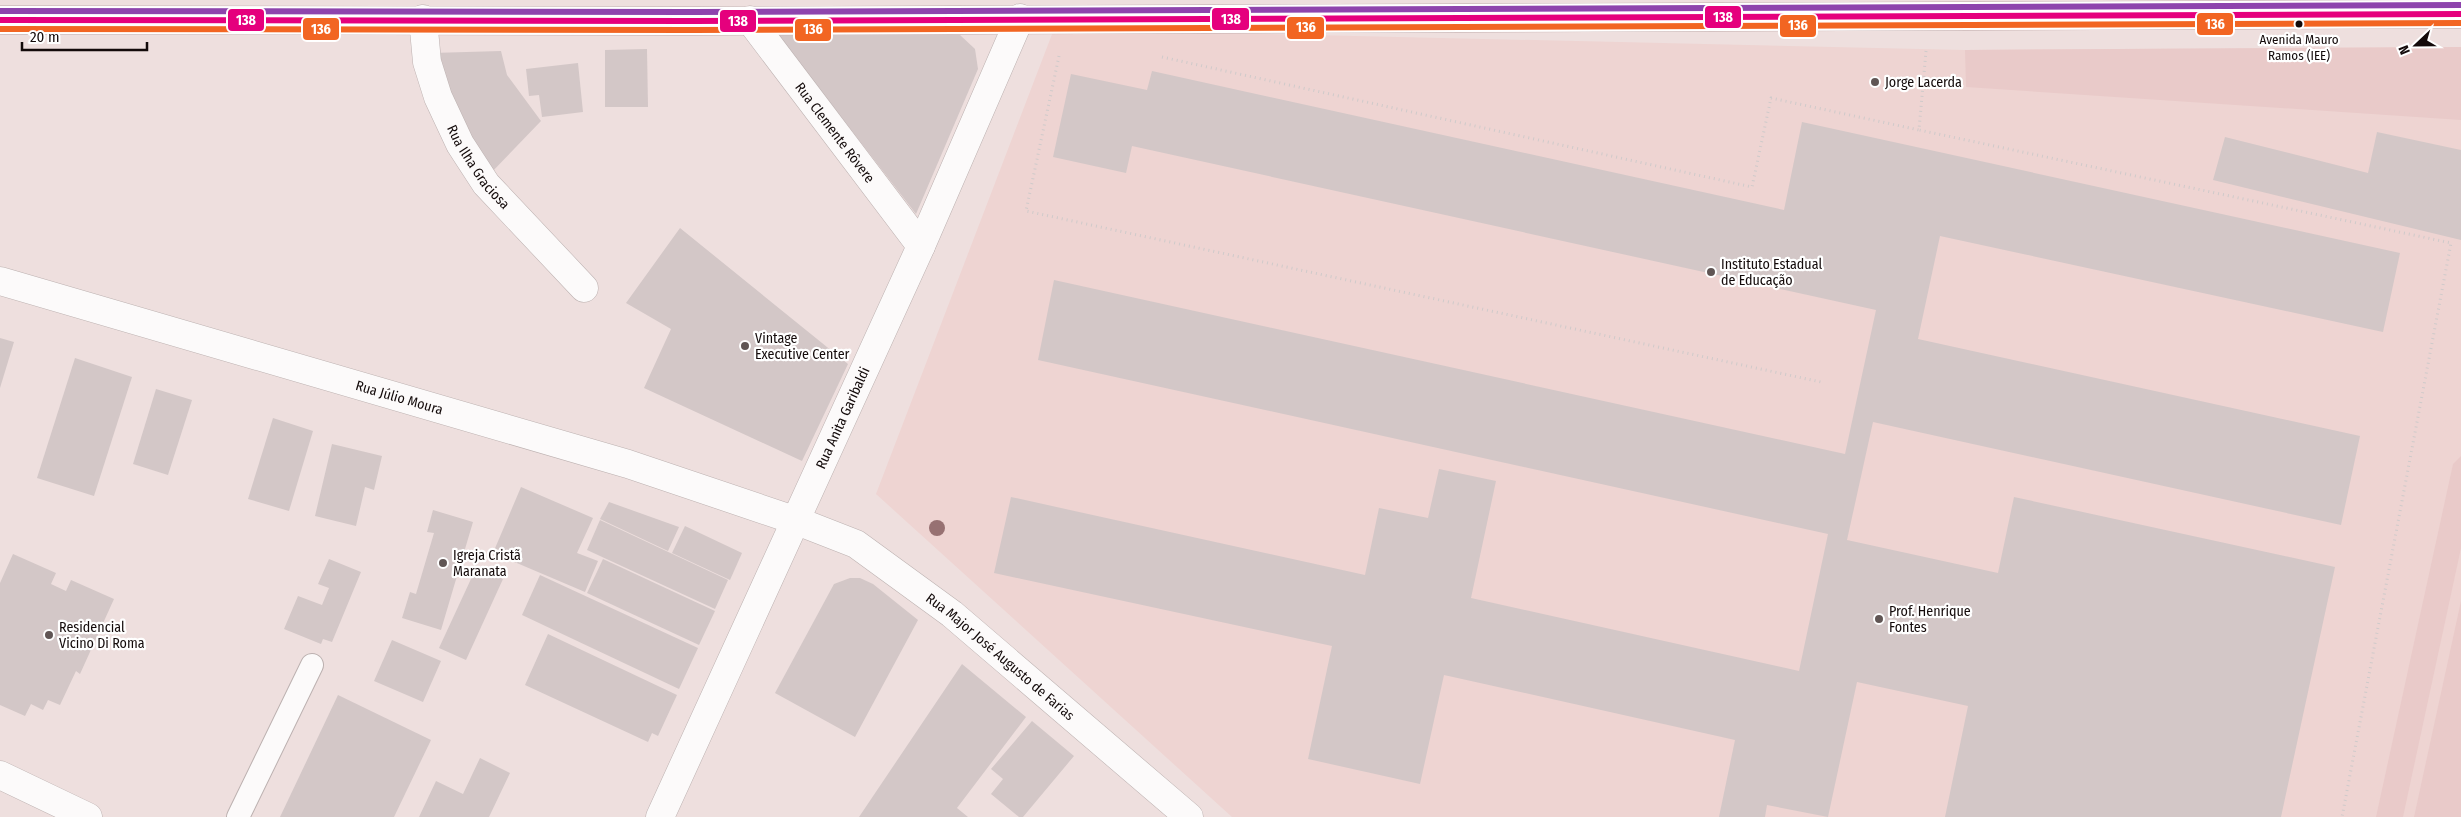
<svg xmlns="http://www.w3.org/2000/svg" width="2461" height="817" font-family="'Fira Sans Condensed',sans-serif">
<rect width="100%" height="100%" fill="#eedfde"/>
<polygon fill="#eed4d2" points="1054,29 1965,50 2461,47 2461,817 1232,817 876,494"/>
<g fill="#e9cac9">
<polygon points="2461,47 2461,120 1966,87 1965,50"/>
<polygon points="2461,456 2461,548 2403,817 2376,817 2453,464"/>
<polygon points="2461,601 2461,817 2414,817"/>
</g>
<g fill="#d3c7c7">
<polygon points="778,35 960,35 975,49 978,69 916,214"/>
<polygon points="647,49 648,107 605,107 605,50"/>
<polygon points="501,51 507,75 541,121 489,175 432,53"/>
<polygon points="578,63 583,112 542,117 539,95 529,96 526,69"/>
<polygon points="1152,71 1784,210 1802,122 2400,253 2383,332 1940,236 1918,339 2360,436 2341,525 1873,422 1847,540 1998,573 2014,497 2335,567 2281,817 1945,817 1968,706 1857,682 1828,817 1767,805 1765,817 1719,817 1735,740 1444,675 1420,784 1308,759 1332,646 994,573 1011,497 1365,575 1379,508 1428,518 1439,469 1496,481 1471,598 1799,671 1828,534 1038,360 1054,280 1845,454 1876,310 1132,146 1126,173 1053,157 1071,74 1147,90"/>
<polygon points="2377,132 2461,150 2461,240 2213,180 2225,137 2368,173"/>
<polygon points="680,228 848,364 802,461 644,388 671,329 626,303"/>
<polygon points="0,338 14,342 0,388"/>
<polygon points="75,358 132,377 94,496 37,478"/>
<polygon points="156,389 192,400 168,475 133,464"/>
<polygon points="273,418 313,431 289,511 248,499"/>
<polygon points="332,444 382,456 374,490 365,487 356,526 315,516"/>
<polygon points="521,487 593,518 577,553 598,561 585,592 493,553"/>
<polygon points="609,502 679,527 668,551 600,519"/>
<polygon points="433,510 473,522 441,630 402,618 410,592 416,594 434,533 427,532"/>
<polygon points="600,520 728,580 715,609 587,550"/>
<polygon points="685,526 742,553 730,580 672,553"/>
<polygon points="13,554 56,573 51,584 66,591 71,580 114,599 80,674 76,671 60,705 48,700 43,710 31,704 25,716 0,705 0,583"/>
<polygon points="329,559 361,572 332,642 323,639 321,644 284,629 298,596 322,605 329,588 318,584"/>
<polygon points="603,559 715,611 699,645 587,593"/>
<polygon points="477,566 503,579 466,660 439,648"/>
<polygon points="540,575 698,648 679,689 522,615"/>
<polygon points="850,578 860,578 873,584 918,620 855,737 775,693 834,584"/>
<polygon points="548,634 677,695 658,736 652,733 648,742 525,685"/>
<polygon points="392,640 441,661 423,702 374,681"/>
<polygon points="962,664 1026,717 957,808 968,817 859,817"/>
<polygon points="338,695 431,740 394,817 280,817"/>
<polygon points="1032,721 1074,756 1023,817 1019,817 991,794 1003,779 991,769"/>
<polygon points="480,758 510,773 489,817 419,817 436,781 463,794"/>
</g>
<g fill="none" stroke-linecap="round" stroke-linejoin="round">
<defs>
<polyline id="lane" points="238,817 312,665"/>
<g id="street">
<path id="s1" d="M423 19 427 62 438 97 460 144 486 184 584 288"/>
<path id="s2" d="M750 20 921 246"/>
<path id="s3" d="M0 281 628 464 797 521 856 544 952 614 1189 817"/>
<polyline points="0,775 88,817"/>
</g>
<g id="secondary">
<path id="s4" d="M660 817 921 246 1020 18"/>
</g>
<polyline id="primary" points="0,20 692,21 2461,14"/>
</defs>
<use href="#lane" stroke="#bcb1b0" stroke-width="24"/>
<use href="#street" stroke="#bcb1b0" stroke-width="29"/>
<use href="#secondary" stroke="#bcb1b0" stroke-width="29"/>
<use href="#primary" stroke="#bca8a8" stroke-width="29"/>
<g stroke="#cfcaca" stroke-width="3" stroke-dasharray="1 4" stroke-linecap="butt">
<polyline points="1926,51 1919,130 2451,243 2342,817"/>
<polyline points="1059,56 1026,211 1821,382"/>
<polyline points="1162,57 1752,187 1771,98 1919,130"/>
</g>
<use href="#lane" stroke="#fcfafa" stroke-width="22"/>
<use href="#street" stroke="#fcfafa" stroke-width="28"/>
<use href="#secondary" stroke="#fcfafa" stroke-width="28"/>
<use href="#primary" stroke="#f6ebeb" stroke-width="28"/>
<defs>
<polyline id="bus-1" points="0,20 692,21 2461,14"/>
<polyline id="bus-2" points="0,29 692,30 2461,23"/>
<polyline id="bus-3" points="0,11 692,12 2461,5"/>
</defs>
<use href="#bus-1" stroke="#fff" stroke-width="10"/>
<use href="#bus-2" stroke="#fff" stroke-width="10"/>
<use href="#bus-3" stroke="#fff" stroke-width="10"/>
<use href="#bus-1" stroke="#e5007d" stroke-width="6"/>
<use href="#bus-2" stroke="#f26522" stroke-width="6"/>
<use href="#bus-3" stroke="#8e44ad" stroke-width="6"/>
</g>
<circle fill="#977172" cx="937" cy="528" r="8"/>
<circle fill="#130a0a" stroke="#fff" stroke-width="2" cx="2299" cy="24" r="4.5"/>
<g fill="#605554" stroke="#fff" stroke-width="2">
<circle cx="1875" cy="82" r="5"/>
<circle cx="1711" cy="272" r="5"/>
<circle cx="745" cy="346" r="5"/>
<circle cx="443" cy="563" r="5"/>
<circle cx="1879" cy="619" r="5"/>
<circle cx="49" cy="635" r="5"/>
</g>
<g text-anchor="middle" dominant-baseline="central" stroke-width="4.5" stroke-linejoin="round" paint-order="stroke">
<g font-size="13" fill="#130a0a" stroke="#fff">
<text x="2299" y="39">Avenida Mauro<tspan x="2299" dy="16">Ramos (IEE)</tspan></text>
</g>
<g font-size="14" fill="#130a0a" stroke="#fff" text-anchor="start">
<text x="1885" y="82">Jorge Lacerda</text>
<text x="1721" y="264">Instituto Estadual<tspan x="1721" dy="16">de Educação</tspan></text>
<text x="755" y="338">Vintage<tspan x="755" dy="16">Executive Center</tspan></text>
<text x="453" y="555">Igreja Cristã<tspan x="453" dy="16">Maranata</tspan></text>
<text x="1889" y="611">Prof. Henrique<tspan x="1889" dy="16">Fontes</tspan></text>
<text x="59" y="627">Residencial<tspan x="59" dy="16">Vicino Di Roma</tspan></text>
</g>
<g font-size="14" fill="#130a0a" stroke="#fff">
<text stroke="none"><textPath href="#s2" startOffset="141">Rua Clemente Rôvere</textPath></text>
<text stroke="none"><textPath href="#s1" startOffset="161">Rua Ilha Graciosa</textPath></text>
<text stroke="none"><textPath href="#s3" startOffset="416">Rua Júlio Moura</textPath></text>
<text stroke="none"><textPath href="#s4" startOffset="439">Rua Anita Garibaldi</textPath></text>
<text stroke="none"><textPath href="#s3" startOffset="1079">Rua Major José Augusto de Farias</textPath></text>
</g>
</g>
<g stroke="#fff" stroke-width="2">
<rect x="1704" y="5" width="38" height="24" rx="5" fill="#e5007d"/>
<rect x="1211" y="7" width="39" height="24" rx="5" fill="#e5007d"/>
<rect x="227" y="8" width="38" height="24" rx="5" fill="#e5007d"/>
<rect x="719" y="9" width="38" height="24" rx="5" fill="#e5007d"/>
<rect x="2196" y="12" width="38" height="24" rx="5" fill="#f26522"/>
<rect x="1779" y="14" width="38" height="24" rx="5" fill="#f26522"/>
<rect x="1286" y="16" width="39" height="24" rx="5" fill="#f26522"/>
<rect x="302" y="17" width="38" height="24" rx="5" fill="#f26522"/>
<rect x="794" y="18" width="38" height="24" rx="5" fill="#f26522"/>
</g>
<g font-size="14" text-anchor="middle" font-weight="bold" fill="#fff">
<text x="1723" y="22">138</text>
<text x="1231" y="24">138</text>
<text x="246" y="25">138</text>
<text x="738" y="26">138</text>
<text x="2215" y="29">136</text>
<text x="1798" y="30">136</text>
<text x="1306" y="32">136</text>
<text x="321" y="34">136</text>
<text x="813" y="34">136</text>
</g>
<g transform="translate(2416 45) rotate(248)" stroke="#ffffff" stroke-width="4" paint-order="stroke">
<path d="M0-4L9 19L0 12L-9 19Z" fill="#130a0a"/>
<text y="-8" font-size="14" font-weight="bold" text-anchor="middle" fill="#130a0a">N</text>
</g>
<path d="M22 42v8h125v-8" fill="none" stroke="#130a0a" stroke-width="2.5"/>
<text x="30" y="42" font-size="15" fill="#130a0a" stroke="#ffffff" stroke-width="4" paint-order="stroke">20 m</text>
</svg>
